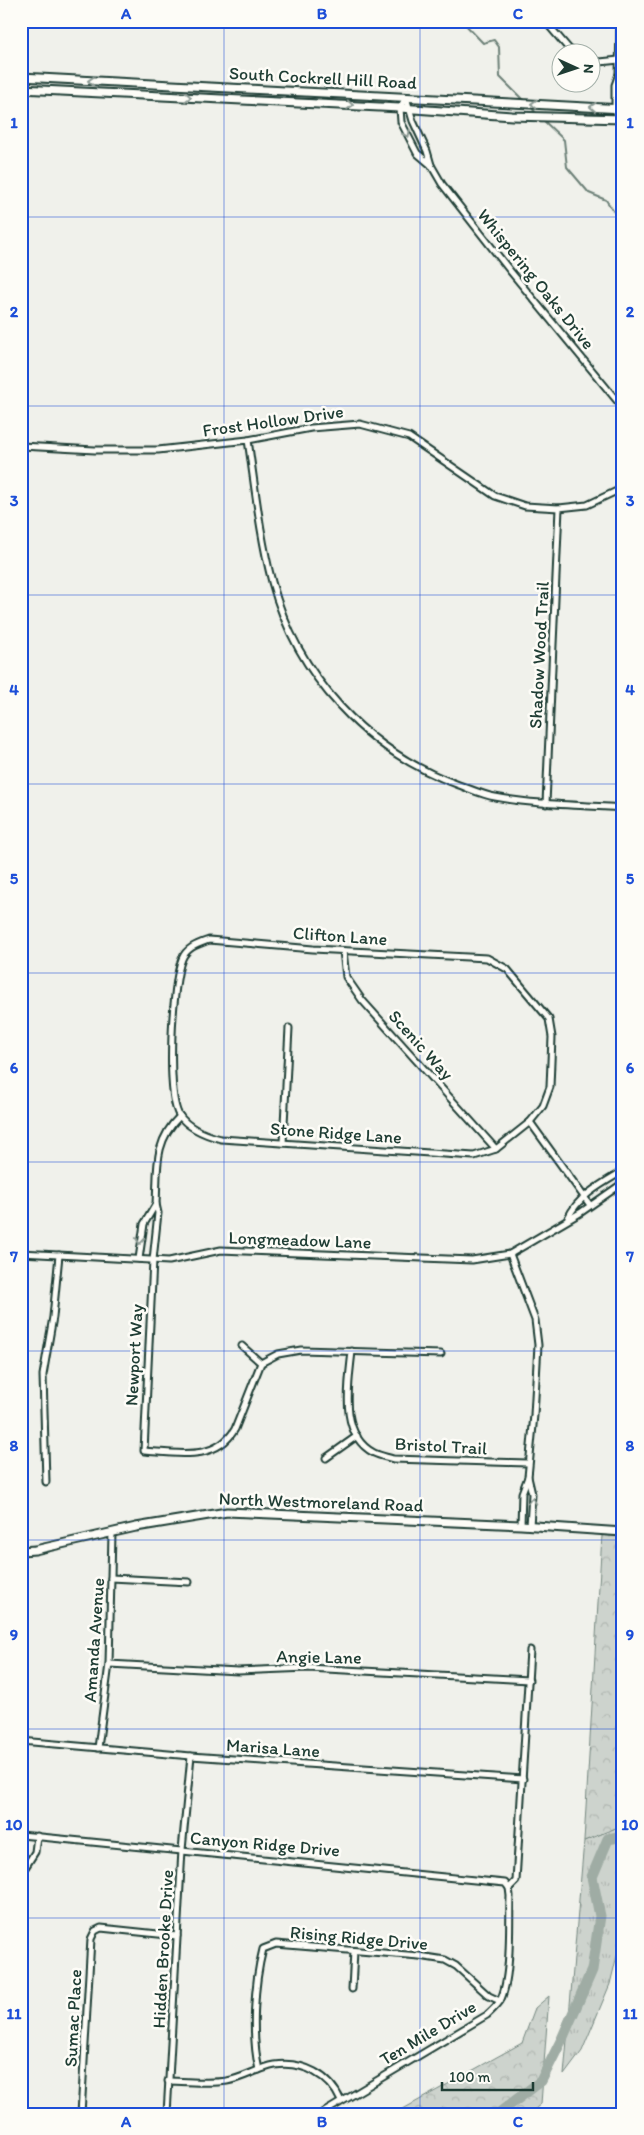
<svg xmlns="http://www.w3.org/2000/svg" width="644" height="2135" font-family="Itim,sans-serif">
<defs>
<pattern id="grass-tufts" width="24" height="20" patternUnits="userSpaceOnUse" patternTransform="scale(1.25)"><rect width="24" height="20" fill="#cdd3cd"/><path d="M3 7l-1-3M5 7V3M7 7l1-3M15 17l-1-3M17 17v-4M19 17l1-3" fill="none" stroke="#b0b6b1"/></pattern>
<pattern id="forest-crowns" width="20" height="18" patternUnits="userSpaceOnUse" patternTransform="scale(1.25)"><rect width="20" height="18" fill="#cdd3cd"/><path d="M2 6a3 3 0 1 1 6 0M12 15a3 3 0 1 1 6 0" fill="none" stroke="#b0b6b1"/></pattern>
</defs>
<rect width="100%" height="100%" fill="#f0f1eb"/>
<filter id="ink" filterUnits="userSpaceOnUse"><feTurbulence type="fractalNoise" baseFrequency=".02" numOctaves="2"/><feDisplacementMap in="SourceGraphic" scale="10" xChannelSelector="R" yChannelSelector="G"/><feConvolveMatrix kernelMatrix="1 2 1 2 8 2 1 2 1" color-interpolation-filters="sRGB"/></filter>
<g filter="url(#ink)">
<polygon fill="url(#grass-tufts)" stroke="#768880" points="623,1825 623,1931 610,1984 582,2051 564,2075 584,1841"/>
<g fill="url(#forest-crowns)" stroke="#768880">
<polygon points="602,1535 623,1537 623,1825 584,1841"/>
<polygon points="549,1996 541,2104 529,2114 394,2114 522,2043 535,2008"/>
</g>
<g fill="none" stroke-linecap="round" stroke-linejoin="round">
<g stroke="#6c8077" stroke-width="2">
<polyline points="462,21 483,43 494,40 499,47 500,77 524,101"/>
<polyline points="530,106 537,114"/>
<polyline points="542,119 564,140 567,167 589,193 606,200 620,221 620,236 623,238"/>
</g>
<polyline stroke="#9faca4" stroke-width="11" points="498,2114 541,2081 562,2039 592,1970 600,1916 592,1877 608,1839 623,1836"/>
<defs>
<g id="minor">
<polyline points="545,21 569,49 575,52"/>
<polyline points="592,60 600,62 619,60"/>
<polyline points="619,74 623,82"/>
<polyline points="406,97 400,108 401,122 417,153 431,165 442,184 511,272 623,408"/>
<polyline points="406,97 413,121 427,151 431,165"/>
<polyline points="619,119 615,109 615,85 619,74 620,21"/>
<path d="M248 440C255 487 260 536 272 582 297 676 367 752 459 785 470 789 483 795 495 797 537 805 580 805 623 808"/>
<polyline points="21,446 95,450 158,450 248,440 311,428 360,424 409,437 495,496 525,506 559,508 587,505 623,488"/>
<polyline points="546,804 559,508"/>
<path d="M209 940 313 949 487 958 507 969 549 1019 552 1037 550 1087 543 1106 530 1122 496 1149 474 1156 221 1139C205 1135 189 1129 179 1115 166 1094 172 982 182 959 187 947 198 944 209 940Z"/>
<polyline points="343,951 346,977 362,1000 496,1149"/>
<polyline points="530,1122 590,1205"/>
<polyline points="283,1143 289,1028"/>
<path d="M156 1204C158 1169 153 1142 180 1116"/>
<path d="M568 1218C578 1196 603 1183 623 1171"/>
<polyline points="21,1253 169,1261 221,1250 472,1260 510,1254 580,1213 623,1183"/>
<polyline points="510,1254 535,1320 538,1345 534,1415 528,1477 522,1493 521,1525"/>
<path d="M139 1259 144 1224 156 1204 158 1213 153 1260 144 1451C176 1453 216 1462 235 1429L261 1363 278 1354 301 1350 441 1354"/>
<polyline points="242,1346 261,1363"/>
<path d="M352 1351C349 1383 338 1434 374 1453 380 1456 387 1457 393 1459L528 1463"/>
<polyline points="326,1458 357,1436"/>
<polyline points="528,1477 532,1494 530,1526"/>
<polyline points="46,1482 43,1375 53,1317 59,1255"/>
<polyline points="111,1578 189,1582"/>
<polyline points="109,1664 238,1671 308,1668 529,1680"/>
<polyline points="21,1741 191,1756 523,1779"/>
<polyline points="98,1748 109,1664 112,1533"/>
<path d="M21 1835 505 1883 509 1888 510 1896C509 1923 512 1978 500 2001 497 2006 491 2011 487 2015L321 2114"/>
<polyline points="21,1874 35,1852 37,1836"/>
<polyline points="509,1888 516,1881 530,1650"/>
<polyline points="352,1989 354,1951"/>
<path d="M259 2070C251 2035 254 1984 263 1949L276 1944 419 1956 445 1960 456 1966 489 1996 500 2001"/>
<path d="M168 2081C187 2081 208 2084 227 2081 244 2078 258 2068 275 2065 303 2061 330 2075 341 2101"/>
<polyline points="81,2114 91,1939 95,1931 101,1928 177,1936"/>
<polyline points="167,2114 182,1850 191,1756"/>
</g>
<g id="secondary">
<polyline points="21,77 623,109"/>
<polyline points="21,89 400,108 512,116 623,119"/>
<polyline points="21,1551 35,1550 136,1527 227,1512 521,1525 623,1532"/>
</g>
</defs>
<use href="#minor" stroke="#1f3d34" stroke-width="9"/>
<use href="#secondary" stroke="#1f3d34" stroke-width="11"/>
<use href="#minor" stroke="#fdfcf7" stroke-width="5"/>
<use href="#secondary" stroke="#fdfcf7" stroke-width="7"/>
</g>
<defs><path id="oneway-chevron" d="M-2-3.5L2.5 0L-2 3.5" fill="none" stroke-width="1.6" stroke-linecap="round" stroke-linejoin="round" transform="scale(1.25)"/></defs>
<g stroke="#8e9c96">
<use href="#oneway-chevron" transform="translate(91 81) rotate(-177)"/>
<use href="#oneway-chevron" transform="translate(188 97) rotate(3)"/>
<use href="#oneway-chevron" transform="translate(534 104) rotate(-177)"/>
<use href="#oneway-chevron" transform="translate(350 105) rotate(3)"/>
<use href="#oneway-chevron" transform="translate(593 107) rotate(-177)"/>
<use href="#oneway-chevron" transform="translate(407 134) rotate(63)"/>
<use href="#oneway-chevron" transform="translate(140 1241) rotate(95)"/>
<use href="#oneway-chevron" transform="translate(532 1501) rotate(-88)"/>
</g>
</g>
<path fill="none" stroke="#1d4ed8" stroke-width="1" stroke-opacity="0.55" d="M224 21V2114M420 21V2114M21 217H623M21 406H623M21 595H623M21 784H623M21 973H623M21 1162H623M21 1351H623M21 1540H623M21 1729H623M21 1918H623"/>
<g text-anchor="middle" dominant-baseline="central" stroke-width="5" stroke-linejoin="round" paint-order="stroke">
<g font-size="18" fill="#1f3d34" stroke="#fdfcf7">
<text transform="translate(323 78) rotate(3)">South Cockrell Hill Road</text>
<text transform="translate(536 279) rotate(51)">Whispering Oaks Drive</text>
<text transform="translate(273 421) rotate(-8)">Frost Hollow Drive</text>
<text transform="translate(539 655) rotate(-87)">Shadow Wood Trail</text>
<text transform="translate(340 936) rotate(4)">Clifton Lane</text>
<text transform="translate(421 1045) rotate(48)">Scenic Way</text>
<text transform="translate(336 1133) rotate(4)">Stone Ridge Lane</text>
<text transform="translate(300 1240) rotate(2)">Longmeadow Lane</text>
<text transform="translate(134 1355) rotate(-87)">Newport Way</text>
<text transform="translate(441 1446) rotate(3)">Bristol Trail</text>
<text transform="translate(321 1502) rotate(2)">North Westmoreland Road</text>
<text transform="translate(94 1640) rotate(-86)">Amanda Avenue</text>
<text transform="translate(319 1657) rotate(1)">Angie Lane</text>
<text transform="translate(273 1748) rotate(4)">Marisa Lane</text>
<text transform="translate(265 1844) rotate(5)">Canyon Ridge Drive</text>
<text transform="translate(359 1938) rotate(5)">Rising Ridge Drive</text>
<text transform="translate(163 1949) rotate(-87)">Hidden Brooke Drive</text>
<text transform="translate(73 2018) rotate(-87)">Sumac Place</text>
<text transform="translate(428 2033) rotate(-31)">Ten Mile Drive</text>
</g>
</g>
<rect width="644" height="2135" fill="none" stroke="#fdfcf7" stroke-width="55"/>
<g transform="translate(576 68) rotate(93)"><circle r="24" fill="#fdfcf7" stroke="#a4b0a9"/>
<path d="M0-4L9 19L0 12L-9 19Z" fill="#1f3d34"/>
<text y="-8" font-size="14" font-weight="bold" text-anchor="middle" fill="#1f3d34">N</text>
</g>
<path d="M442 2082v8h91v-8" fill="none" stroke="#1f3d34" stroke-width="2.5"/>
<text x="449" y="2082" font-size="15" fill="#1f3d34" stroke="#fdfcf7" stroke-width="4" paint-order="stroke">100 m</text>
<rect x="28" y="28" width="588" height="2080" fill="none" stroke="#1d4ed8" stroke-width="2"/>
<g font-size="16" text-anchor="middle" font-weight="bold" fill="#1d4ed8">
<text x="126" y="19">A</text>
<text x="322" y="19">B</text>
<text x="518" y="19">C</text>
<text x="14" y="128">1</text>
<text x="630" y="128">1</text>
<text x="14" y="317">2</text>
<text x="630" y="317">2</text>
<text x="14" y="506">3</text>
<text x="630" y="506">3</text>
<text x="14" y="695">4</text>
<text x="630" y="695">4</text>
<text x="14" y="884">5</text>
<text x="630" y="884">5</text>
<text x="14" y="1073">6</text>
<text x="630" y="1073">6</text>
<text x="14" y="1262">7</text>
<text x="630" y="1262">7</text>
<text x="14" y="1451">8</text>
<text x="630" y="1451">8</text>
<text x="14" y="1640">9</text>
<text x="630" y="1640">9</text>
<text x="14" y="1830">10</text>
<text x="630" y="1830">10</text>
<text x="14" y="2019">11</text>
<text x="630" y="2019">11</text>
<text x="126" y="2127">A</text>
<text x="322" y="2127">B</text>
<text x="518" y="2127">C</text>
</g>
</svg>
